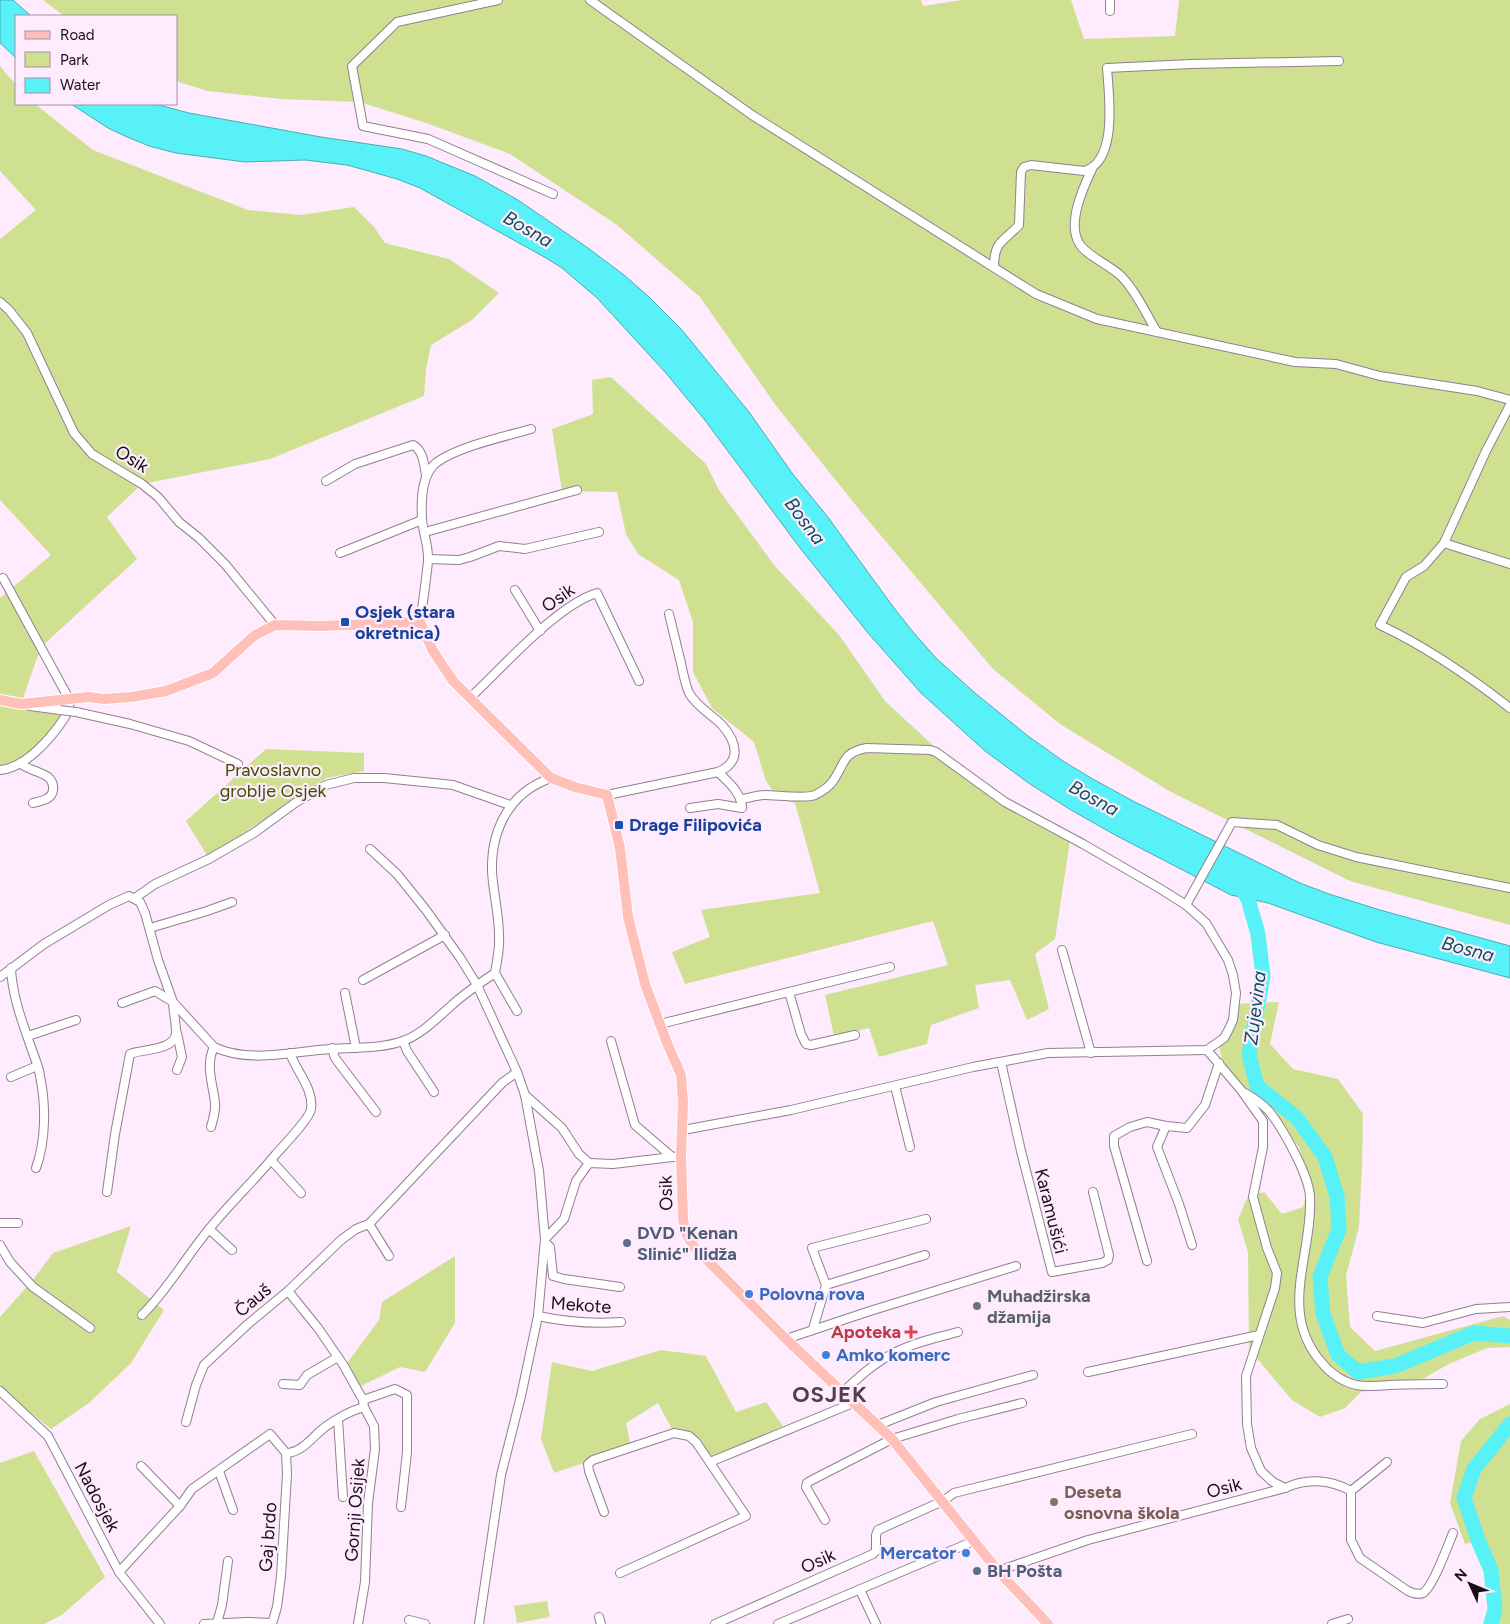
<svg xmlns="http://www.w3.org/2000/svg" width="1510" height="1624" font-family="Figtree,sans-serif">
<rect width="100%" height="100%" fill="#feebfd"/>
<g fill="#d0e091">
<polygon points="43,0 921,0 923,6 962,0 1071,0 1084,39 1175,36 1179,0 1510,0 1510,925 1350,881 1171,792 1060,724 993,669 862,513 777,407 700,297 617,225 510,154 429,124 360,102 281,99 208,91 176,81 176,16 64,16"/>
<polygon points="0,66 16,85 16,104 35,104 93,150 248,210 301,215 354,207 374,227 385,243 449,259 499,293 472,320 431,345 426,369 424,396 270,459 142,484 107,517 137,559 41,647 21,704 67,714 34,753 0,770 0,598 51,555 0,500 0,239 36,210 0,171"/>
<polygon points="611,377 706,464 719,490 774,565 839,635 885,701 938,750 1007,806 1070,841 1055,939 1035,954 1049,1009 1027,1020 1010,980 975,985 979,1008 931,1025 927,1044 879,1057 869,1028 834,1036 825,995 948,965 933,921 685,984 672,952 710,937 701,910 820,893 795,803 778,798 766,781 754,742 712,708 693,672 693,622 679,580 638,554 626,534 617,492 562,491 552,429 593,414 592,380"/>
<polygon points="266,749 364,753 364,771 326,778 208,857 186,821"/>
<polygon points="1279,1002 1270,1044 1293,1069 1338,1079 1363,1114 1362,1166 1359,1227 1346,1276 1350,1327 1375,1351 1503,1316 1510,1320 1510,1347 1487,1348 1449,1364 1412,1385 1361,1392 1345,1408 1320,1417 1292,1400 1249,1349 1248,1252 1238,1219 1248,1196 1264,1192 1282,1214 1303,1207 1309,1182 1299,1147 1271,1112 1242,1096 1223,1070 1219,1042 1234,1004"/>
<polygon points="131,1226 117,1272 164,1310 131,1363 89,1403 51,1429 0,1388 0,1317 32,1281 53,1253"/>
<polygon points="455,1256 455,1323 425,1372 400,1367 359,1387 348,1362 379,1320 382,1302"/>
<polygon points="661,1350 706,1356 736,1412 766,1402 783,1426 710,1462 696,1442 674,1433 658,1403 626,1423 631,1447 554,1473 541,1439 552,1362 592,1371"/>
<path d="M1510 1404V1624H1486C1495 1594 1487 1569 1478 1541L1465 1544 1450 1503 1461 1441 1480 1419Z"/>
<polygon points="34,1451 105,1577 62,1615 44,1624 0,1624 0,1463"/>
<polygon points="547,1601 550,1617 517,1623 514,1606"/>
</g>
<g fill="#58f1f7" stroke="#45aeb4">
<polygon points="0,0 13,0 31,16 16,16 16,58 0,43"/>
<polygon points="71,104 155,104 189,113 321,137 402,149 426,156 475,176 518,200 588,248 624,275 649,297 682,330 749,412 792,473 827,516 894,608 913,632 936,658 975,693 1028,736 1063,761 1091,778 1133,801 1300,883 1329,894 1380,910 1510,946 1510,978 1376,942 1268,903 1231,895 1117,836 1071,810 1030,784 985,751 921,693 868,633 800,548 704,419 665,372 597,298 562,268 546,258 420,188 397,179 347,165 305,160 245,162 176,153 149,146 125,136 108,128"/>
</g>
<g fill="none" stroke-linecap="round" stroke-linejoin="round">
<g stroke="#58f1f7" stroke-width="15">
<polyline points="1238,881 1248,899 1258,934 1263,976 1249,1055 1257,1086 1297,1118 1325,1157 1337,1196 1339,1229 1320,1277 1323,1314 1338,1355 1358,1372 1395,1366 1474,1333 1510,1336"/>
<polyline points="1491,1624 1495,1609 1491,1570 1478,1540 1464,1498 1474,1469 1510,1424"/>
</g>
<defs>
<g id="minor">
<polyline points="498,0 397,22 352,66 363,126 428,139 553,194"/>
<polyline points="590,0 752,115 1036,294 1097,319 1295,362 1336,364 1380,376 1477,391 1510,400"/>
<polyline points="1110,0 1110,11"/>
<path d="M1092 169C1083 188 1067 223 1079 243 1084 254 1111 266 1121 276 1136 291 1146 314 1157 332"/>
<path d="M994 267C994 240 1004 242 1019 225L1021 172 1024 167 1031 165 1084 171C1118 162 1109 96 1107 68L1191 64 1339 61"/>
<polyline points="0,302 9,310 27,333 74,433 92,454 142,484 158,497 179,522 199,538 225,564 275,625"/>
<path d="M1510 405 1486 451 1444 543 1424 566 1406 577 1380 625C1427 647 1469 676 1510 708"/>
<path d="M326 481 355 464 413 445C423 450 424 464 426 475"/>
<polyline points="425,532 577,490"/>
<polyline points="1444,543 1510,564"/>
<polyline points="340,553 422,520"/>
<polyline points="428,559 459,560 470,557 499,546 525,549 599,532"/>
<polyline points="3,578 69,699"/>
<polyline points="515,590 540,631"/>
<path d="M420 622C423 602 426 582 428 561 429 547 423 533 422 519 421 501 421 474 437 462 461 446 503 437 531 429"/>
<path d="M470 698C502 668 557 605 597 593L639 681"/>
<polyline points="30,706 60,710"/>
<polyline points="76,712 130,724 189,741 238,764"/>
<path d="M20 763C30 773 55 771 53 790 52 800 40 801 33 803"/>
<path d="M0 770C26 768 52 737 65 717 68 711 69 704 72 698"/>
<path d="M607 795 718 772C742 762 737 742 722 725 711 714 697 707 689 693 685 684 683 673 681 663 677 647 673 630 669 614"/>
<path d="M690 808 718 804 742 808C741 792 729 783 718 772"/>
<polyline points="370,849 397,874 426,910 461,959 477,985 517,1072 525,1095 539,1171 545,1239 538,1316 521,1396 501,1475 479,1624"/>
<polyline points="135,898 155,884 209,859 254,833 295,803 326,785 354,778 384,778 453,785 510,805"/>
<polyline points="1186,905 1232,822 1277,825 1318,845 1356,857 1510,888"/>
<polyline points="150,928 207,911 232,902"/>
<polyline points="1062,950 1091,1053"/>
<path d="M11 968C12 996 23 1024 32 1050 35 1059 39 1067 40 1076 46 1105 46 1140 36 1168"/>
<polyline points="495,973 517,1011"/>
<path d="M0 977 44 944 109 905 129 896 140 902 145 913 158 960 173 1002 214 1047C250 1064 293 1051 331 1049 355 1047 380 1049 403 1041 422 1034 437 1018 452 1005 465 993 480 983 495 973 497 961 500 948 499 935 499 914 493 892 492 871 491 829 510 792 551 778"/>
<polyline points="363,980 445,935"/>
<polyline points="789,992 801,1034 806,1044 811,1045 855,1035"/>
<polyline points="345,993 356,1048"/>
<polyline points="660,1024 890,967"/>
<polyline points="28,1036 76,1020"/>
<polyline points="403,1041 407,1051 434,1092"/>
<polyline points="611,1041 635,1125 671,1156"/>
<polyline points="332,1048 335,1058 376,1112"/>
<path d="M1207 1050 1241 1090 1263 1121V1147L1253 1197 1267 1248 1277 1273 1275 1288 1246 1376 1247 1424 1251 1448 1261 1471 1273 1482 1285 1488C1306 1478 1330 1479 1351 1491V1540L1360 1558 1408 1591C1412 1593 1418 1595 1423 1593 1433 1587 1448 1545 1453 1533"/>
<polyline points="1001,1062 1021,1151 1052,1272 1102,1263 1108,1260 1109,1255 1093,1192"/>
<polyline points="177,1070 182,1057 177,1033"/>
<polyline points="11,1077 37,1066"/>
<polyline points="895,1086 910,1147"/>
<path d="M1245 1093C1254 1098 1262 1104 1269 1111 1283 1129 1308 1173 1310 1196 1313 1255 1277 1312 1322 1363 1330 1373 1343 1382 1356 1385 1367 1387 1379 1386 1390 1385 1408 1384 1426 1384 1443 1384"/>
<polyline points="525,1095 562,1128 579,1154 589,1163"/>
<polyline points="1166,1126 1157,1147 1179,1204 1192,1245"/>
<path d="M211 1127C213 1119 216 1111 215 1103 213 1084 205 1065 214 1047"/>
<path d="M683 1130 791 1110 973 1067 1048 1053 1207 1050 1224 1038 1229 1029 1233 1020 1236 993 1233 975 1228 960 1206 923 1186 905 1159 888 1083 844 1005 802 936 752 930 750 867 748C842 752 845 764 833 781 829 787 821 792 815 795 806 799 777 795 765 795 757 795 749 798 742 799"/>
<polyline points="271,1160 301,1193"/>
<path d="M107 1192 115 1134 130 1054C142 1049 173 1051 176 1034 177 1030 173 1009 173 1002L155 991 122 1003"/>
<polyline points="0,1223 18,1223"/>
<polyline points="369,1224 389,1256"/>
<polyline points="209,1229 232,1250"/>
<polyline points="545,1239 564,1219 576,1181 589,1163 613,1164 681,1156"/>
<polyline points="545,1242 550,1247 553,1276 564,1279 620,1287"/>
<polyline points="0,1245 10,1262 33,1287 90,1328"/>
<polyline points="1147,1261 1114,1146 1114,1136 1130,1127 1147,1122 1166,1126 1187,1128 1205,1105 1219,1063"/>
<polyline points="826,1285 925,1255"/>
<polyline points="288,1291 318,1328 344,1366 363,1400 364,1407 374,1426 375,1449 368,1503 365,1582 358,1624"/>
<path d="M142 1315C167 1291 187 1255 210 1228 231 1202 255 1180 276 1154 284 1145 310 1118 311 1109 314 1089 296 1071 290 1053"/>
<path d="M538 1316C566 1322 592 1324 621 1322"/>
<polyline points="1377,1316 1423,1323 1476,1309 1510,1307"/>
<polyline points="813,1329 826,1285 812,1248 926,1219"/>
<polyline points="786,1339 870,1311 1016,1266"/>
<polyline points="1088,1372 1259,1335"/>
<polyline points="283,1384 300,1385 307,1375 338,1357"/>
<polyline points="0,1391 48,1436 119,1572 160,1624"/>
<path d="M843 1392C857 1379 874 1363 892 1354 912 1343 936 1338 958 1332"/>
<polyline points="363,1400 395,1389 407,1395 407,1452 401,1507"/>
<polyline points="338,1419 343,1497"/>
<polyline points="186,1422 196,1385 204,1365 248,1324 288,1291 341,1240 356,1229 369,1224 502,1083 517,1072"/>
<polyline points="878,1425 936,1402 1033,1375"/>
<path d="M286 1453C302 1453 313 1436 325 1427 336 1419 350 1411 364 1407"/>
<polyline points="710,1462 853,1403"/>
<polyline points="141,1466 180,1506"/>
<polyline points="219,1471 233,1510"/>
<polyline points="1351,1491 1387,1462"/>
<polyline points="604,1512 589,1471 588,1464 593,1460 674,1433 689,1436 696,1442 746,1516 620,1573"/>
<polyline points="825,1520 806,1487 807,1483 810,1481 892,1439 958,1419 1022,1403"/>
<polyline points="998,1571 1088,1540 1285,1488"/>
<polyline points="119,1572 180,1506 192,1489 270,1434 286,1453 287,1474 281,1576 277,1607 272,1624"/>
<polyline points="860,1590 876,1624"/>
<polyline points="599,1617 601,1624"/>
<polyline points="409,1620 425,1624"/>
<polyline points="217,1623 222,1605 228,1561"/>
<polyline points="204,1624 247,1622 272,1623"/>
<polyline points="715,1624 873,1554 876,1551 876,1535 878,1530 943,1501 954,1493 1192,1434"/>
<polyline points="778,1624 974,1541"/>
<polyline points="1332,1624 1348,1619"/>
</g>
<polyline id="major" points="0,700 21,704 89,697 104,699 132,697 166,691 213,673 255,635 275,625 322,626 420,622 433,651 453,681 551,778 575,787 607,795 620,848 628,917 645,984 667,1043 681,1075 683,1102 681,1156 683,1220 687,1235 694,1247 786,1339 892,1439 998,1571 1048,1624"/>
</defs>
<use href="#minor" stroke="#937e92" stroke-width="10"/>
<use href="#major" stroke="#fff" stroke-width="12"/>
<use href="#minor" stroke="#fff" stroke-width="8"/>
<use href="#major" stroke="#ffc0ba" stroke-width="10"/>
<defs>
<polyline id="minor-bridge" points="60,710 76,712"/>
</defs>
<use href="#minor-bridge" stroke="#937e92" stroke-width="10" stroke-linecap="butt"/>
<use href="#minor-bridge" stroke="#fff" stroke-width="8"/>
</g>
<g fill="#1a4fb4" stroke="#feebfd" stroke-width="2">
<rect x="340" y="617" width="10" height="10" rx="2.5"/>
<rect x="614" y="820" width="10" height="10" rx="2.5"/>
</g>
<g fill="#5c6f8a" stroke="#feebfd" stroke-width="2">
<circle cx="627" cy="1243" r="5"/>
<circle cx="977" cy="1571" r="5"/>
</g>
<g fill="#3f7fe0" stroke="#feebfd" stroke-width="2">
<circle cx="749" cy="1294" r="5"/>
<circle cx="826" cy="1355" r="5"/>
<circle cx="966" cy="1553" r="5"/>
</g>
<circle fill="#6b7280" stroke="#feebfd" stroke-width="2" cx="977" cy="1306" r="5"/>
<path fill="#e0444e" stroke="#feebfd" stroke-width="2" d="M908.5 1324.5h5v5h5v5h-5v5h-5v-5h-5v-5h5z"/>
<circle fill="#8d6e63" stroke="#feebfd" stroke-width="2" cx="1054" cy="1502" r="5"/>
<g text-anchor="middle" dominant-baseline="central" stroke-width="4.5" stroke-linejoin="round" paint-order="stroke">
<g font-size="18" fill="#181018" stroke="#feebfd">
<text transform="translate(132 459) rotate(32)">Osik</text>
<text transform="translate(558 598) rotate(-35)">Osik</text>
<text transform="translate(666 1193) rotate(-92)">Osik</text>
<text transform="translate(1051 1211) rotate(76)">Karamušići</text>
<text transform="translate(253 1300) rotate(-40)">Čauš</text>
<text transform="translate(581 1305) rotate(4)">Mekote</text>
<text transform="translate(1224 1488) rotate(-15)">Osik</text>
<text transform="translate(97 1497) rotate(62)">Nadosjek</text>
<text transform="translate(355 1510) rotate(-86)">Gornji Osijek</text>
<text transform="translate(268 1537) rotate(-86)">Gaj brdo</text>
<text transform="translate(818 1561) rotate(-24)">Osik</text>
</g>
<g font-size="18" font-weight="bold" fill="#164399" stroke="#feebfd" text-anchor="start">
<text x="355" y="612">Osjek (stara<tspan x="355" dy="21">okretnica)</tspan></text>
<text x="629" y="825">Drage Filipovića</text>
</g>
<g font-size="18" fill="#434d00" stroke="#feebfd">
<text x="273" y="770">Pravoslavno<tspan x="273" dy="21">groblje Osjek</tspan></text>
</g>
<g font-size="18" font-weight="bold" fill="#4e5e75" stroke="#feebfd" text-anchor="start">
<text x="637" y="1233">DVD "Kenan<tspan x="637" dy="21">Slinić" Ilidža</tspan></text>
<text x="987" y="1571">BH Pošta</text>
</g>
<g font-size="18" font-weight="bold" fill="#366cbe" stroke="#feebfd" text-anchor="start">
<text x="759" y="1294">Polovna rova</text>
<text x="836" y="1355">Amko komerc</text>
<text x="956" y="1553" text-anchor="end">Mercator</text>
</g>
<g font-size="18" font-weight="bold" fill="#5b616d" stroke="#feebfd" text-anchor="start">
<text x="987" y="1296">Muhadžirska<tspan x="987" dy="21">džamija</tspan></text>
</g>
<g font-size="18" font-weight="bold" fill="#be3a42" stroke="#feebfd" text-anchor="end">
<text x="901" y="1332">Apoteka</text>
</g>
<g font-size="18" font-weight="bold" fill="#785e54" stroke="#feebfd" text-anchor="start">
<text x="1064" y="1492">Deseta<tspan x="1064" dy="21">osnovna škola</tspan></text>
</g>
<g font-size="19" font-style="italic" fill="#0c5053" stroke="#feebfd">
<text transform="translate(528 229) rotate(30)">Bosna</text>
<text transform="translate(805 521) rotate(53)">Bosna</text>
<text transform="translate(1094 798) rotate(29)">Bosna</text>
<text transform="translate(1468 949) rotate(15)">Bosna</text>
<text transform="translate(1255 1008) rotate(-83)">Zujevina</text>
</g>
<g font-size="22" font-weight="bold" letter-spacing="1" fill="#513e50" stroke="#feebfd">
<text x="830" y="1394">OSJEK</text>
</g>
</g>
<rect x="15" y="15" width="162" height="90" fill="#feebfd" stroke="#a293a1"/>
<rect x="25" y="31" width="25" height="8" fill="#ffc0ba" stroke="#a293a1"/>
<text x="60" y="40" font-size="15" fill="#181018">Road</text>
<rect x="25" y="52" width="25" height="15" fill="#d0e091" stroke="#a293a1"/>
<text x="60" y="65" font-size="15" fill="#181018">Park</text>
<rect x="25" y="78" width="25" height="15" fill="#58f1f7" stroke="#a293a1"/>
<text x="60" y="90" font-size="15" fill="#181018">Water</text>
<g transform="translate(1470 1584) rotate(314)" stroke="#feebfd" stroke-width="4" paint-order="stroke">
<path d="M0-4L9 19L0 12L-9 19Z" fill="#181018"/>
<text y="-8" font-size="14" font-weight="bold" text-anchor="middle" fill="#181018">N</text>
</g>
</svg>
